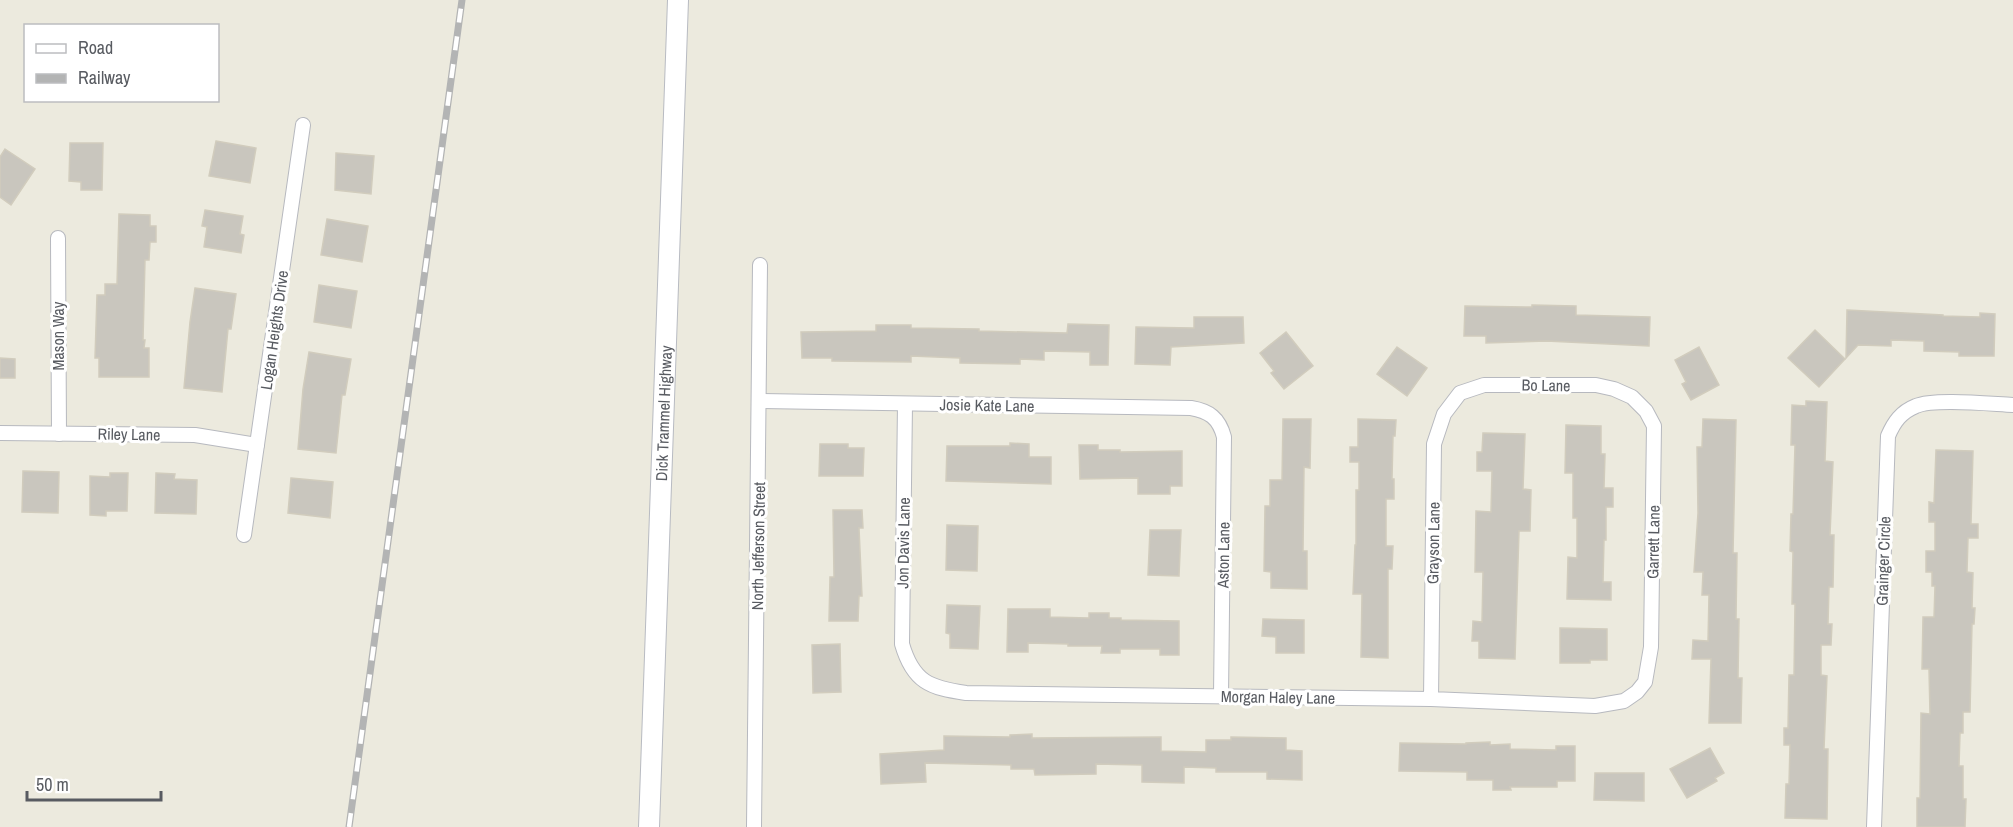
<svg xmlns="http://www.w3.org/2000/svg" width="2013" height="827" font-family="'Archivo Narrow',sans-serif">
<rect width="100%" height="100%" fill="#eceade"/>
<g fill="#c9c6be" stroke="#d1ccbd" stroke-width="1.5">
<polygon points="216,141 256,148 250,183 209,176"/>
<polygon points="70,143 103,143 102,190 81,190 81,182 69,181"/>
<polygon points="5,149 35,169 11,205 0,197 0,157"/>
<polygon points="336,153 374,156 371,194 335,190"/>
<polygon points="205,210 243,216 240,234 244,235 241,253 204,247 207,227 202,226"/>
<polygon points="119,214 150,215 150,226 156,226 156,242 150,242 149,260 145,260 143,340 145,340 144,348 149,348 149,377 99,377 99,358 95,358 97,295 105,295 105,284 117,284"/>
<polygon points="327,219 368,226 362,262 321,255"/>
<polygon points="319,285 357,291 351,328 314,322"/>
<polygon points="195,288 236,294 231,329 228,329 222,392 184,388 190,322"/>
<polygon points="1532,305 1576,306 1576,315 1650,317 1649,346 1546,341 1486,343 1486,336 1464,336 1465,306 1532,307"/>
<polygon points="1847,310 1943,315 1943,316 1980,317 1980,313 1995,314 1994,356 1959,356 1959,352 1924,351 1924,341 1891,340 1891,346 1858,345 1846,358"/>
<polygon points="1194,317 1243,317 1244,343 1171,347 1170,365 1135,364 1136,327 1194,328"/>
<polygon points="1068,324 1109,325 1108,365 1090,365 1090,352 1044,351 1044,360 1020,359 1020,364 960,363 960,358 911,356 911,362 832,361 832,358 802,358 801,332 876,331 876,325 911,325 911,328 979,329 979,331 1067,333"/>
<polygon points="1815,330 1845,359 1819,387 1788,358"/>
<polygon points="1286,332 1313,366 1284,389 1271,373 1274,371 1260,353"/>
<polygon points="1397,347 1427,368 1407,396 1377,374"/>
<polygon points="1699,347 1719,385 1691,400 1682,384 1686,382 1675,360"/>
<polygon points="309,352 351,359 345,395 342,395 336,453 298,449 303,389"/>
<polygon points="0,358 15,359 15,378 0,378"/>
<polygon points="1806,401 1827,402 1825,461 1833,462 1830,535 1834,535 1833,587 1829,587 1828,624 1832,624 1831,645 1821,645 1821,675 1827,676 1824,749 1828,749 1827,819 1785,818 1786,784 1789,784 1790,745 1784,745 1784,728 1788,728 1789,675 1794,675 1795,604 1792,604 1793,552 1790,551 1791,514 1793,514 1795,445 1791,445 1792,405 1806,406"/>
<polygon points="1283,419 1311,419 1310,468 1304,467 1303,551 1307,551 1307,589 1271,588 1271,572 1264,571 1265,506 1270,506 1270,480 1282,480"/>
<polygon points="1358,419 1396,420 1395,436 1393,436 1392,479 1394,479 1394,499 1386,499 1386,546 1393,546 1392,569 1388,569 1388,658 1361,657 1362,594 1353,594 1355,545 1356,545 1356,490 1359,490 1359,462 1350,462 1350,447 1358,447"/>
<polygon points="1703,419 1736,420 1733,553 1737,553 1736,619 1739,619 1738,678 1742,678 1741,723 1709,723 1711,659 1692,659 1693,640 1708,641 1709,595 1702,595 1703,572 1694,572 1698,513 1697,447 1702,447"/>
<polygon points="1566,425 1601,426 1601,454 1605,454 1604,488 1613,488 1613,507 1606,507 1606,540 1604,540 1603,582 1611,582 1611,600 1567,599 1568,557 1577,558 1577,518 1573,518 1573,473 1565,473"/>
<polygon points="1483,433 1525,434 1523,489 1531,490 1530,531 1519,531 1515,659 1479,658 1479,641 1472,641 1473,621 1482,622 1483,572 1475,572 1476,511 1491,512 1492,471 1477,471 1477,452 1482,452"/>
<polygon points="1010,443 1029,444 1029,457 1051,457 1051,484 946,481 947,446 1010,446"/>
<polygon points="820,444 848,444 848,448 864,448 863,476 819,476"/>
<polygon points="1079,445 1098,445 1098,450 1120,450 1120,452 1182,451 1182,486 1170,486 1170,494 1138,494 1138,478 1080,479"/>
<polygon points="1936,450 1973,451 1971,524 1978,524 1978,538 1968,538 1967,572 1973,573 1972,608 1975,608 1974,624 1972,624 1970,712 1963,712 1963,733 1960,733 1959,766 1963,766 1963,799 1966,799 1965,827 1917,827 1917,798 1920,798 1921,713 1930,714 1929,669 1922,669 1923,617 1934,617 1935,586 1932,586 1932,572 1926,572 1926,551 1935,551 1935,522 1929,522 1929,502 1934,503"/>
<polygon points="23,471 59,472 58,513 22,512"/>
<polygon points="110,473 128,473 127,511 106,511 106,516 90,515 90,476 110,477"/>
<polygon points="156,473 175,474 174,479 197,480 196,514 155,513"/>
<polygon points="291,478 333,482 330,518 288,513"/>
<polygon points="833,510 862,510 863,528 859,528 862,596 859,596 858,621 829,621 830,577 834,577"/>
<polygon points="947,525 978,526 977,571 946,570"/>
<polygon points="1150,530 1181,530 1179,576 1148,575"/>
<polygon points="947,605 980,606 978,649 950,648 950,634 946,633"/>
<polygon points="1008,609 1050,609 1050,617 1089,618 1089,613 1109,613 1109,618 1121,618 1121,620 1179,621 1179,655 1160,655 1160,649 1120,649 1120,653 1101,653 1102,646 1068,646 1068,644 1028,643 1028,652 1007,652"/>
<polygon points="1263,619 1304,620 1304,653 1276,653 1276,637 1262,636"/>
<polygon points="1560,628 1607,629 1607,660 1590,660 1590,663 1560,663"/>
<polygon points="840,644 841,692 813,693 812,645"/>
<polygon points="1032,734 1032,738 1161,737 1161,751 1206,752 1206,740 1231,740 1231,737 1286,738 1286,750 1302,751 1302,780 1267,779 1267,772 1216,772 1216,768 1184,767 1184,783 1142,782 1142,765 1096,764 1096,774 1035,775 1034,769 1011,769 1011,765 925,763 926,782 881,784 880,754 944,750 944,736 1010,737 1010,735"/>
<polygon points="1490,742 1490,745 1510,744 1510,749 1556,750 1556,746 1575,746 1575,781 1557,781 1557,787 1510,787 1511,790 1493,790 1493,780 1467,780 1467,772 1399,771 1400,743 1466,744 1466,743"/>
<polygon points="1710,748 1724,773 1715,778 1717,781 1687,798 1670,769"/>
<polygon points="1595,773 1644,773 1644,801 1594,800"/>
</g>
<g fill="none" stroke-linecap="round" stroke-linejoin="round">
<defs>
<g id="street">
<polyline points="58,238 59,434"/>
<path d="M759 401 1191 408C1209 411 1219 418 1224 437L1221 696"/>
<path d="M905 404 902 644C913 682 930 688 966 693L1431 699 1595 706 1624 701 1637 692 1645 682 1651 647 1654 426 1646 411 1632 397 1614 389 1596 385H1484L1460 393 1444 414 1434 444 1431 699"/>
<polyline points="0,433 195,435 257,445"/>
<polyline points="244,535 303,125"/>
<polyline points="754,827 760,265"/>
<path d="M1874 827 1888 436C1894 422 1901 412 1916 406 1934 398 1991 404 2013 405"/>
</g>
<g id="secondary">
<path id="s1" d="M649 827 678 0"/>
</g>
</defs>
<use href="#street" stroke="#b7b9bf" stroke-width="16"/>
<use href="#secondary" stroke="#b8bbc2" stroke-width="22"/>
<use href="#street" stroke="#fff" stroke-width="14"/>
<use href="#secondary" stroke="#fff" stroke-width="20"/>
<defs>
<polyline id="rail" points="349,827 462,0"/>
</defs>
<use href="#rail" stroke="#b3b4b4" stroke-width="7"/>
<use href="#rail" stroke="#fff" stroke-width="4.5" stroke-dasharray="14" stroke-linecap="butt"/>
</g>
<g text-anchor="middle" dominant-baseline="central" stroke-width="6" stroke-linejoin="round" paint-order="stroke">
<g font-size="16" fill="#585b61" stroke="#fff">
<text transform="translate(274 330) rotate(-82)">Logan Heights Drive</text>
<text transform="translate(58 336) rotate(-90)">Mason Way</text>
<text transform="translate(1546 385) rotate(1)">Bo Lane</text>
<text transform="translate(987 405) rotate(1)">Josie Kate Lane</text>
<text stroke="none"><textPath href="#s1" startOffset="414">Dick Trammel Highway</textPath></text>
<text transform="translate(129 434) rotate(1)">Riley Lane</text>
<text transform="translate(1653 542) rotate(-89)">Garrett Lane</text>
<text transform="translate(903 543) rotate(-89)">Jon Davis Lane</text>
<text transform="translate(1433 543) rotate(-89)">Grayson Lane</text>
<text transform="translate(758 546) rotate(-89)">North Jefferson Street</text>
<text transform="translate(1223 555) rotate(-89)">Aston Lane</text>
<text transform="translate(1883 561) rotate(-88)">Grainger Circle</text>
<text transform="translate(1278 697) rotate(1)">Morgan Haley Lane</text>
</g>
</g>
<rect x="24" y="24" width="195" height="78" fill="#ffffff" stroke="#bcbdc0" stroke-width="1.5"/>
<rect x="36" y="44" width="30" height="9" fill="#ffffff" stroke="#bcbdc0" stroke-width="1.5"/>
<text x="78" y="54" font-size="18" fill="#585b61">Road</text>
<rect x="36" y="74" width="30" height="9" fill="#b3b4b4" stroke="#bcbdc0" stroke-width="1.5"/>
<text x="78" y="84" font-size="18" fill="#585b61">Railway</text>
<path d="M27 791v9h134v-9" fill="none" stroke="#585b61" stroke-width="3"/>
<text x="36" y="791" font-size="18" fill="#585b61" stroke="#ffffff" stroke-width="4.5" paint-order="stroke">50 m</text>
</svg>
